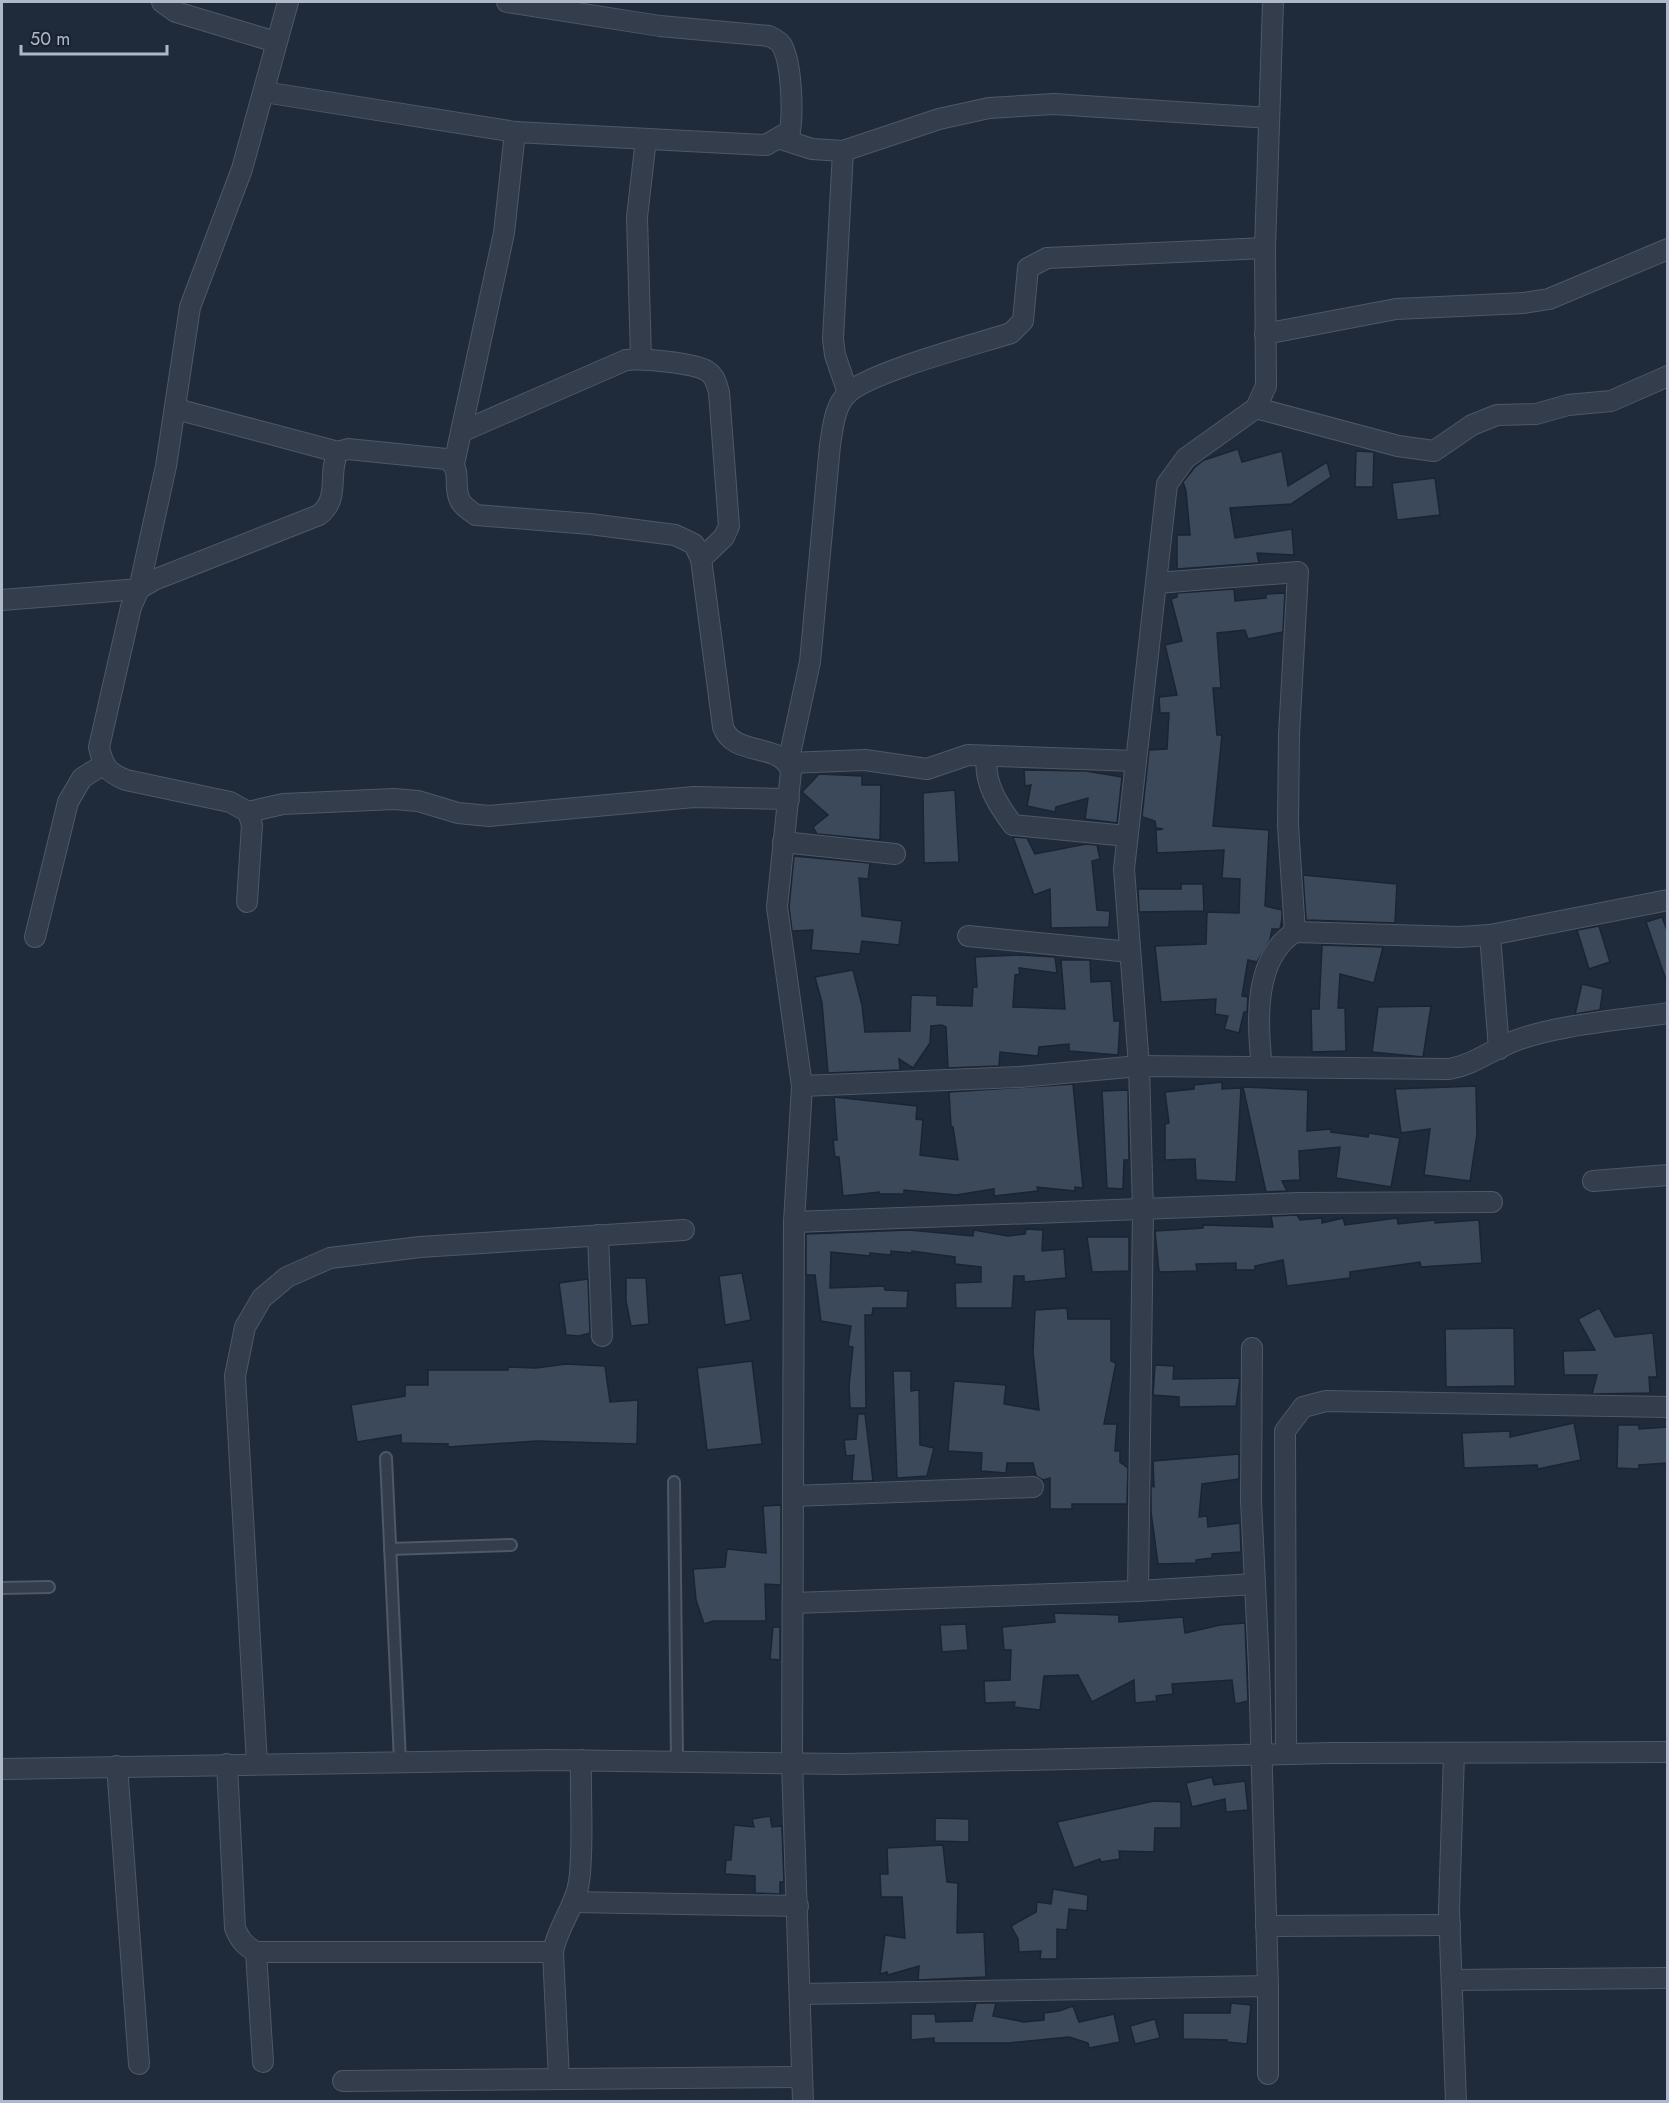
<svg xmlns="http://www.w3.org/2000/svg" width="1669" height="2103" font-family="Jost,sans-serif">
<rect width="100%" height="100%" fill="#1f2b3b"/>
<g fill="#3b495b" stroke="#1b2432" stroke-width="1.5">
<polygon points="1238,449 1242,462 1282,451 1288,486 1327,462 1331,477 1291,504 1230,508 1235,538 1292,529 1294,555 1257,553 1259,563 1177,569 1177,535 1190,535 1186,491 1183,482 1195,467 1204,460"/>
<polygon points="1356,451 1374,452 1373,487 1355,487"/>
<polygon points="1435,478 1440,515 1397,520 1392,483"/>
<polygon points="1234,589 1235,601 1266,598 1266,594 1285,593 1283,632 1248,639 1245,630 1217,633 1221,688 1213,688 1217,735 1222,735 1213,826 1269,830 1265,906 1282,910 1282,919 1280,929 1272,929 1270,940 1257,962 1248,960 1242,996 1248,997 1247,1012 1244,1012 1239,1033 1224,1029 1228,1016 1215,1014 1216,999 1161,1002 1155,946 1206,944 1207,912 1239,913 1240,879 1222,878 1224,850 1157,853 1156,830 1163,829 1156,828 1155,821 1142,817 1149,750 1167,749 1169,713 1160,713 1159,697 1177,695 1165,645 1182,641 1171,599 1177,597 1177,593"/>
<polygon points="1024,770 1086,771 1122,777 1117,823 1085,819 1088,798 1056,807 1055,812 1027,806 1031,785 1025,786"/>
<polygon points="819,774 862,776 862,785 881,785 880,840 817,834 813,827 828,815 802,792"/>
<polygon points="955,790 959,862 924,863 923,793"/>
<polygon points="1013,837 1027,838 1035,854 1086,844 1097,845 1100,859 1092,861 1097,910 1110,911 1109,927 1051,928 1050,889 1034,895"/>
<polygon points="794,856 870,863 868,879 859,878 862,916 902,921 899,945 862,941 860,954 811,950 813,930 792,931 789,907"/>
<polygon points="1303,875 1397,884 1395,923 1306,920"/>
<polygon points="1181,884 1203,884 1204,911 1139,912 1138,889 1181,889"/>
<polygon points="1662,917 1668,933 1668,977 1665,977 1646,922"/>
<polygon points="1599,926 1610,962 1589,969 1577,930"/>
<polygon points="1322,945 1383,947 1374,983 1340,974 1338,1008 1345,1008 1346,1051 1312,1052 1311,1009 1319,1009"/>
<polygon points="1019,955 1055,957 1057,973 1019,968 1020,974 1015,975 1013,1007 1065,1009 1061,960 1090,960 1091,982 1111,981 1114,1021 1120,1021 1118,1055 1069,1051 1069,1044 1039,1047 1038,1056 1000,1052 999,1066 948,1068 946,1027 942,1025 931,1026 930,1043 913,1068 899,1059 900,1070 828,1073 822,1003 815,977 853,970 862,1005 865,1032 910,1031 911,995 937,996 937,1005 972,1006 973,987 977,987 975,957"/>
<polygon points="1582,984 1603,989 1600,1010 1575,1014"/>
<polygon points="1431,1006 1423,1057 1372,1052 1378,1007"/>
<polygon points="1222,1082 1222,1089 1241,1088 1236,1182 1196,1180 1195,1159 1165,1160 1165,1124 1169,1123 1165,1092 1194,1089 1194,1085"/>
<polygon points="1073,1084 1083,1188 1075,1187 1075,1191 1037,1187 1038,1191 994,1196 994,1189 956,1195 904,1190 904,1194 879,1194 879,1192 843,1196 839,1157 835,1157 833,1140 837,1140 834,1097 917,1106 916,1119 923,1120 920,1155 958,1160 953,1127 951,1127 949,1092"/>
<polygon points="1476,1086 1477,1134 1470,1181 1424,1175 1430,1129 1401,1133 1395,1089"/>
<polygon points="1243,1087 1308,1090 1307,1131 1331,1129 1331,1132 1368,1137 1369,1133 1400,1138 1391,1187 1336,1178 1340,1147 1299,1151 1300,1180 1282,1181 1287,1191 1266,1192"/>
<polygon points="1128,1090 1129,1160 1124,1160 1123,1189 1107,1188 1102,1091"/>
<polygon points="1297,1215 1300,1220 1322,1218 1322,1223 1343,1218 1345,1225 1397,1218 1398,1224 1435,1220 1435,1223 1479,1220 1482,1263 1421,1267 1420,1262 1350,1272 1350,1278 1287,1286 1283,1260 1255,1266 1255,1270 1236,1270 1236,1263 1196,1264 1197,1271 1159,1272 1155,1231 1203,1228 1203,1225 1273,1227 1271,1216"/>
<polygon points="1026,1229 1043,1230 1042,1251 1064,1249 1066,1278 1024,1282 1024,1276 1014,1276 1012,1308 956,1308 955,1283 981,1282 981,1267 955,1264 955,1257 912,1251 912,1253 891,1251 891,1255 870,1253 870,1256 831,1252 830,1288 884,1286 885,1290 908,1291 907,1308 873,1308 872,1315 865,1315 866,1408 850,1408 849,1386 853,1347 848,1346 851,1326 821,1321 815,1275 806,1275 806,1234 909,1230 973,1236 974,1230 1008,1236 1025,1234"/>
<polygon points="1087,1237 1129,1237 1129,1271 1092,1272"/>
<polygon points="742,1273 751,1320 725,1325 719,1276"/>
<polygon points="626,1278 646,1278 649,1324 631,1326 626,1301"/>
<polygon points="588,1279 590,1333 579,1336 566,1335 559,1283"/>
<polygon points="1067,1308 1068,1319 1111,1319 1111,1361 1116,1363 1104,1424 1117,1424 1115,1451 1120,1451 1120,1462 1128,1468 1127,1504 1072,1504 1072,1509 1050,1509 1050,1478 1043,1480 1036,1476 1033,1463 1007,1463 1006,1473 981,1471 982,1453 948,1451 954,1381 1006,1385 1004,1404 1039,1410 1033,1352 1035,1310"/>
<polygon points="1599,1308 1615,1337 1653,1333 1657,1377 1649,1377 1650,1393 1592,1394 1597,1375 1564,1375 1563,1351 1595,1350 1578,1319"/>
<polygon points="1514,1328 1515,1386 1446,1387 1445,1329"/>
<polygon points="752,1361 762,1444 707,1450 697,1368"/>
<polygon points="566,1364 605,1366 610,1402 638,1400 637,1444 537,1441 448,1447 448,1444 401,1443 401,1435 357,1442 351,1405 405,1396 405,1385 428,1385 428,1370 508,1370 508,1367 536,1368"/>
<polygon points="1155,1365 1174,1366 1173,1379 1240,1378 1236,1406 1179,1407 1179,1397 1153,1395"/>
<polygon points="893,1371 911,1371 911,1391 919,1390 920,1445 934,1448 927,1476 897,1478"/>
<polygon points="858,1414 865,1414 873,1481 852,1481 854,1455 846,1456 844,1440 856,1439"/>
<polygon points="1574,1423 1581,1460 1538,1469 1537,1465 1464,1468 1462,1433 1510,1431 1510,1437"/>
<polygon points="1618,1425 1639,1425 1639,1429 1668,1427 1668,1463 1639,1465 1639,1469 1617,1468"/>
<polygon points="1239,1454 1239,1479 1202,1484 1199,1517 1207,1516 1208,1527 1240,1523 1241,1552 1212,1554 1212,1558 1196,1560 1196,1563 1158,1564 1151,1512 1151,1485 1154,1487 1153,1461"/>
<polygon points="781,1505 781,1585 765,1584 766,1621 713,1621 704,1624 696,1600 693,1569 725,1567 727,1549 766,1553 763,1506"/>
<polygon points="1054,1613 1119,1615 1119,1622 1183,1617 1185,1633 1220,1625 1245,1623 1248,1701 1235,1704 1232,1680 1172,1684 1173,1694 1156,1696 1157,1701 1135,1703 1134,1680 1092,1702 1078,1675 1044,1676 1040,1710 1014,1707 1015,1702 985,1703 984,1681 1010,1680 1011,1650 1004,1650 1002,1627 1055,1622"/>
<polygon points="966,1624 968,1650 942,1652 940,1625"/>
<polygon points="773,1627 780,1627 780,1660 770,1659"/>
<polygon points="1212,1777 1214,1785 1245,1781 1248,1810 1226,1812 1225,1799 1192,1807 1186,1783"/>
<polygon points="1154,1801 1181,1802 1181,1828 1155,1828 1154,1852 1119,1851 1120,1859 1101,1862 1100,1859 1074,1868 1057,1822"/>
<polygon points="770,1816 772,1827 782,1826 784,1882 780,1882 780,1894 755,1893 755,1876 725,1874 726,1860 731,1860 734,1825 754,1827 752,1819"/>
<polygon points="935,1818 969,1819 969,1842 935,1841"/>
<polygon points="943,1845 947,1882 958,1883 957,1933 984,1932 986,1977 918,1980 919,1966 888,1975 887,1972 880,1974 885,1935 905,1938 902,1897 881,1897 880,1874 888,1874 887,1848"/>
<polygon points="1053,1889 1088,1895 1087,1911 1069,1909 1067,1930 1057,1929 1057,1959 1040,1959 1041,1951 1019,1952 1018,1939 1011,1926 1036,1912 1037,1902 1051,1904"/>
<polygon points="976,2003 996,2003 993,2016 1024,2022 1044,2020 1044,2013 1059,2011 1073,2006 1079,2022 1114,2014 1120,2042 1089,2048 1088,2043 1069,2037 1009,2043 934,2043 934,2038 911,2040 911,2014 935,2014 936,2022 972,2021"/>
<polygon points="1231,2003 1251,2005 1247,2044 1227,2042 1227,2040 1183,2039 1183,2013 1230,2013"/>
<polygon points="1155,2019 1160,2038 1135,2044 1130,2026"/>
</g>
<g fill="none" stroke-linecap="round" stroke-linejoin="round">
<defs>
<g id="lane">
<polyline points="386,1458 400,1761"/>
<polyline points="674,1482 677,1762"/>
<polyline points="390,1549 511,1545"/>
<polyline points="2,1588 49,1587"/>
</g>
<g id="street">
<polyline points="162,2 176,12 276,42"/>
<path d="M264 92 515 132 766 145 790 131C793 112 792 61 781 44 779 41 773 38 769 36L660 26 507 2"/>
<polyline points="781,139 812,149 843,151 939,119 989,108 1054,104 1269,118"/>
<polyline points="843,151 833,339 835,355 848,393"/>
<polyline points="1265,334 1396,309 1524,303 1549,299 1668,249"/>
<polyline points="641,358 637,217 646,139"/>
<polyline points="1256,408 1398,446 1434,451 1472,425 1497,415 1536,414 1568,405 1611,401 1668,376"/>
<polyline points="176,409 338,452"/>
<path d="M461 432 626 360C641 358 695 363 707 371 715 376 716 383 719 392L729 526 724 537 701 559"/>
<polyline points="454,464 504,233 515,132"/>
<polyline points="1157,583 1298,572 1289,735 1288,825 1295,932"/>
<polyline points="2,600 139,589 166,466 190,307 242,169 288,2"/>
<path d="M987 756C983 782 998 805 1013 825L1127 836"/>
<path d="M1136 761 968 755 927 769 865 760 788 763 810 662 830 445C833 428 834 406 848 393 870 372 977 344 1011 333L1023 321 1028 268 1047 258 1265 248"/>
<polyline points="248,812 283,804 394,799 418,801 458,813 489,816 694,797 789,799"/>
<polyline points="783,842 895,854"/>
<path d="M247 902 252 825 248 812 230 802 126 780C108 773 103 766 99 747L131 607 139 589 154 580 319 515C341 498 327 474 338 452L348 449 446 459C463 469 453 482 459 498 461 505 469 510 476 515L590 524 675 535 694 544 701 559 723 727C734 758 781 741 791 771L777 907 802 1086 794 1222 792 1763 803 2102"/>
<polyline points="1490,935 1499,1049"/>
<polyline points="968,936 1130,952"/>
<polyline points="35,937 68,802 82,778 103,765"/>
<path d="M1262 1067C1257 1024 1253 958 1295 932L1459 937 1490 935 1668 900"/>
<path d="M802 1086 1020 1077 1139 1066 1449 1069C1473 1065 1490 1051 1512 1042 1553 1025 1622 1020 1668 1013"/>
<polyline points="1593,1181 1668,1175"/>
<polyline points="794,1222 1300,1203 1492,1202"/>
<polyline points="598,1235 602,1336"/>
<polyline points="793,1496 1033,1487"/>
<polyline points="1255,1584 1138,1591 1143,1211 1139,1066 1124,869 1167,484 1186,458 1256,408 1266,386 1265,248 1273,2"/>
<polyline points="793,1603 1138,1591"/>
<polyline points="1454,1753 1449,1910 1456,2102"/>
<polyline points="1286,1754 1285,1431 1303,1407 1326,1401 1668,1407"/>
<path d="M227 1764 235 1928C240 1940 244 1945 256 1952H553"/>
<polyline points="257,1764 235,1376 245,1327 262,1298 287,1277 330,1258 420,1247 684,1230"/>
<polyline points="117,1766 139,2064"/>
<polyline points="2,1769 547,1760 845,1764 1332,1753 1668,1752"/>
<polyline points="573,1902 798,1906"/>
<polyline points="1266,1926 1450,1925"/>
<polyline points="256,1952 263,2062"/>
<polyline points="1452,1980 1668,1978"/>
<polyline points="1268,1986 1268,2074"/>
<polyline points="801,1994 1268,1986 1259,1667 1251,1500 1252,1348"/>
<path d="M559 2079 553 1952C557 1927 575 1908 579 1882 584 1846 580 1798 581 1760"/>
<polyline points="343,2081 802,2077"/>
</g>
</defs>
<use href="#lane" stroke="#4e5866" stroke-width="14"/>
<use href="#street" stroke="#4e5866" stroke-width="22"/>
<use href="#lane" stroke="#333d4b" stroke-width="10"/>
<use href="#street" stroke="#333d4b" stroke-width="20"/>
</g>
<rect width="1669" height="2103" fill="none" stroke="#aeb8c8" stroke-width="6"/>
<path d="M21 45v9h146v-9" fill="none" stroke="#aeb8c8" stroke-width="3"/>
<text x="30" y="45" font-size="18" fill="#aeb8c8" stroke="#192230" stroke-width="4.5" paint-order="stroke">50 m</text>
</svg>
